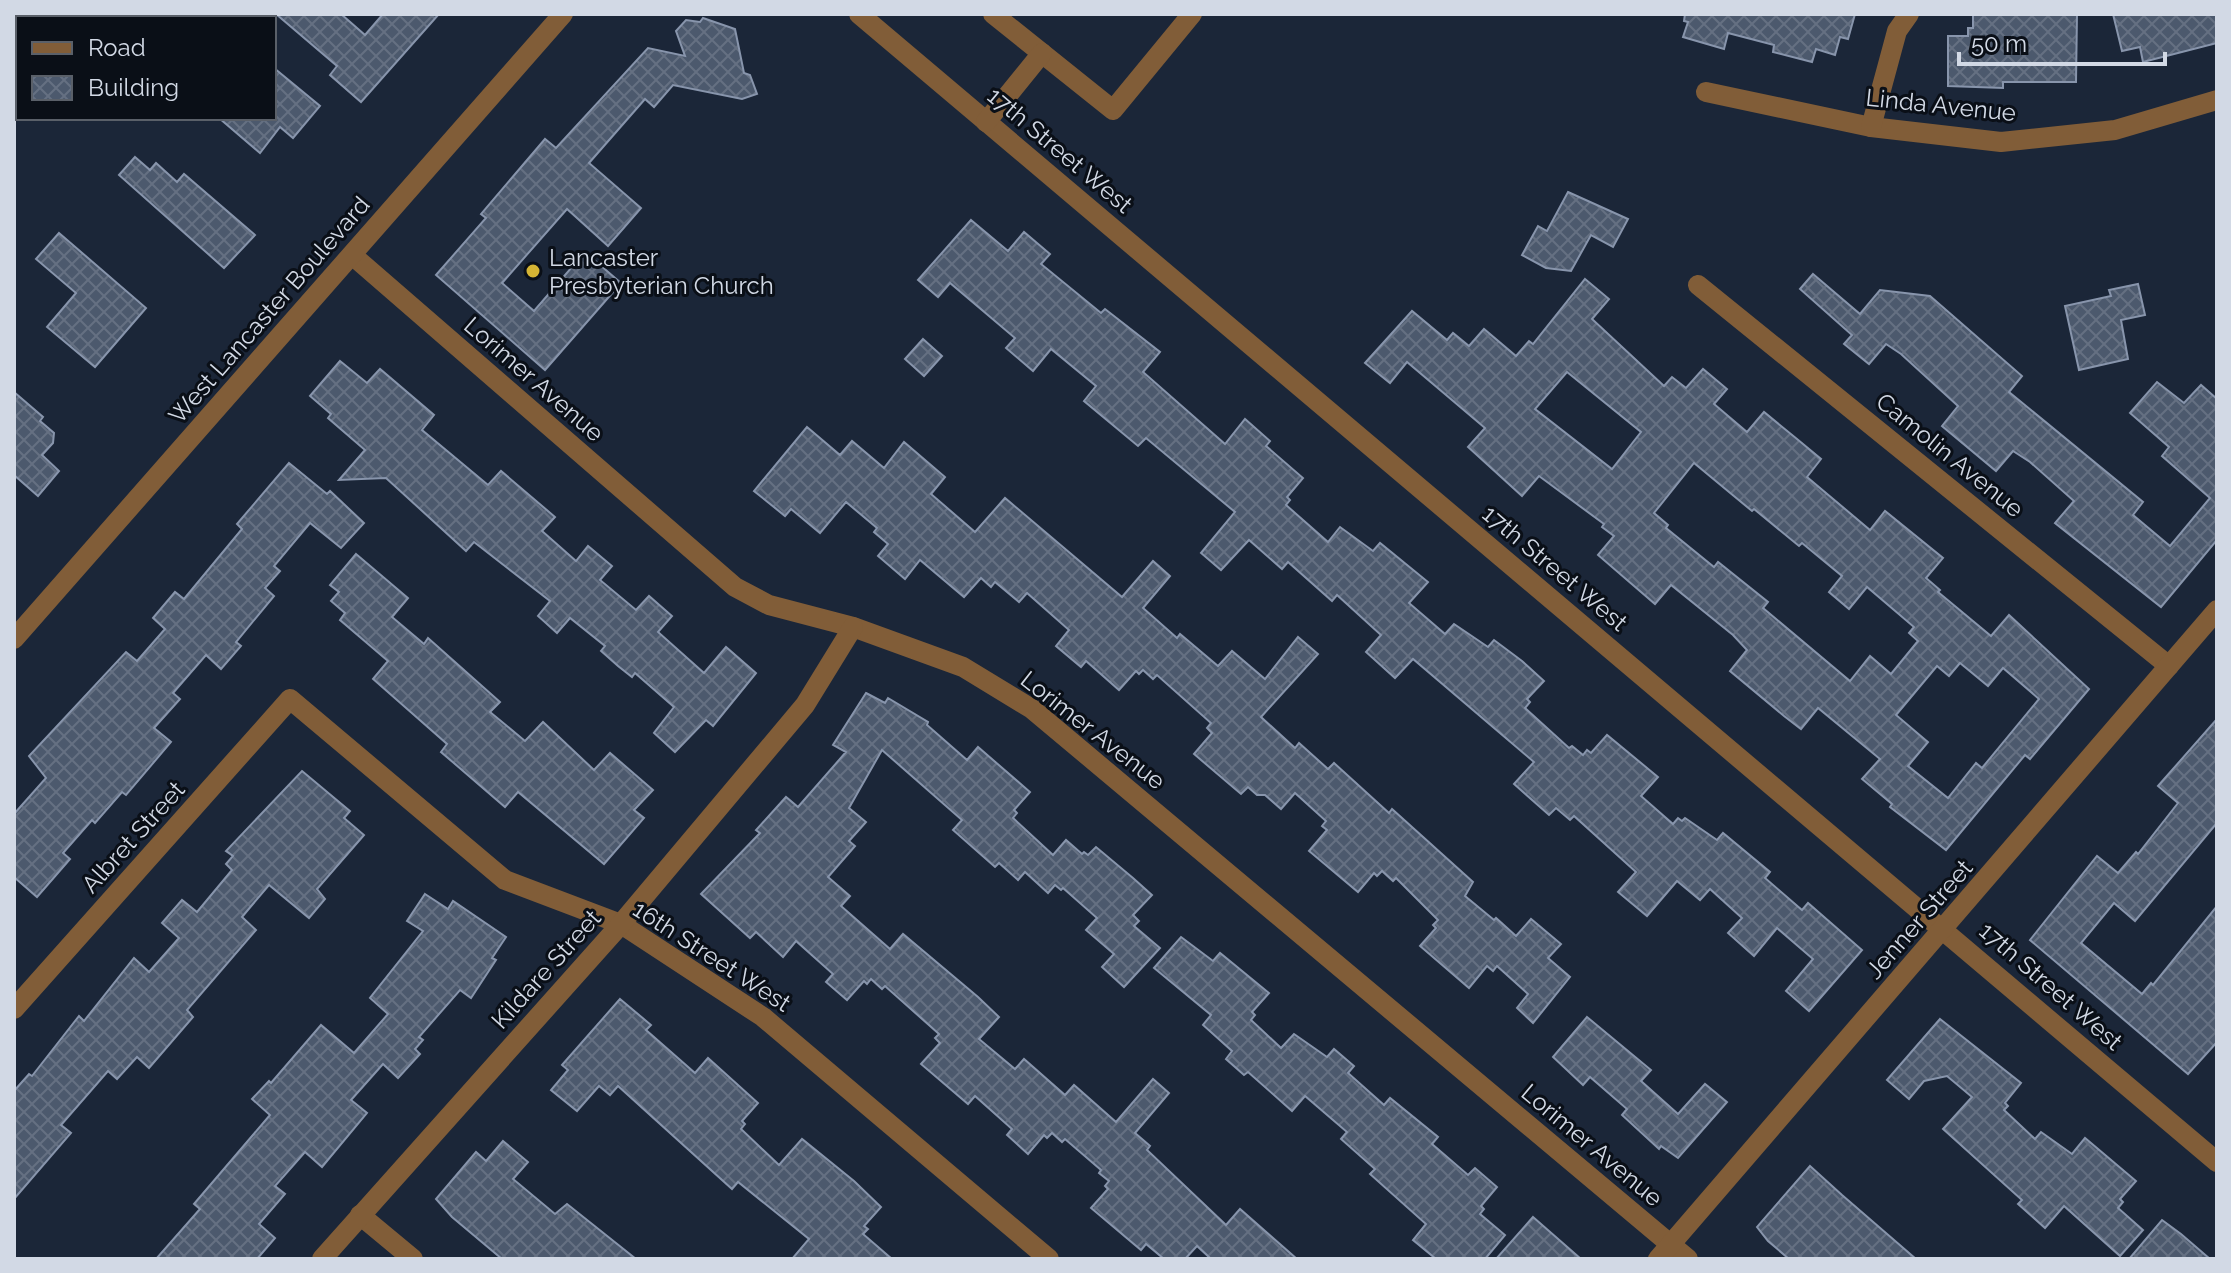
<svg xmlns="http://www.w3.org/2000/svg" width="2231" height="1273" font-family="Raleway,sans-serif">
<defs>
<pattern id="building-cross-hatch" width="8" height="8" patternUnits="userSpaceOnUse" patternTransform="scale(2)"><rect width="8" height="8" fill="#4c596d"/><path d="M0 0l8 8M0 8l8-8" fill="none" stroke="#657082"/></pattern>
</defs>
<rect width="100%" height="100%" fill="#1b2638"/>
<g fill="url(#building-cross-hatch)" stroke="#8895ac" stroke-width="2" fill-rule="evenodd">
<polygon points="276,14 341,14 365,35 383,14 439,14 361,102 330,75 337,66"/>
<polygon points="1685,14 1855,14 1848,39 1840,37 1835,55 1816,49 1812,62 1773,52 1774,45 1728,33 1724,49 1683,37 1688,22 1684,21"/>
<polygon points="1973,14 2077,14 2076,82 2003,82 2003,88 1948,86 1948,36 1968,36 1968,28 1973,28"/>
<polygon points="2113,14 2217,14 2217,43 2143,62 2140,47 2122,51"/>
<polygon points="703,18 735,29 744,73 750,75 757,94 742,99 673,85 654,107 645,99 589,163 641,208 608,246 567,209 502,283 534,311 585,252 621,283 545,370 436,275 486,218 481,214 545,139 556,148 648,48 685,56 676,31 686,20 700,22"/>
<polygon points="274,68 320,106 293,138 280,127 260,153 219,118 274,118"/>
<polygon points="135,157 150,170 156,163 177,182 184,174 255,235 224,268 119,175"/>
<polygon points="1568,192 1628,219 1613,247 1591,235 1571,271 1546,268 1522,255 1538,226 1547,231"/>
<polygon points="971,220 1008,251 1024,232 1050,254 1041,264 1101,313 1105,309 1160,352 1143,372 1225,444 1245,419 1270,441 1266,446 1303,478 1287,497 1290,500 1286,505 1328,542 1340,527 1373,551 1380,543 1428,582 1409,603 1445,634 1454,624 1488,647 1494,640 1522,661 1544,681 1527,699 1530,702 1525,708 1569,748 1572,746 1583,755 1587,750 1591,753 1607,735 1658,777 1641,796 1673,824 1678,818 1682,821 1685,818 1717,840 1723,833 1770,872 1765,878 1802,910 1808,903 1862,950 1809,1011 1786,991 1813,959 1777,928 1754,956 1728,933 1742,918 1710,889 1700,900 1677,881 1647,916 1618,892 1636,872 1574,816 1570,820 1556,808 1549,815 1514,784 1534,762 1413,659 1395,678 1366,652 1381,635 1337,595 1332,601 1288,562 1282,569 1249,540 1221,570 1201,553 1235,512 1146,438 1138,446 1084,401 1096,386 1051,349 1033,371 1006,348 1015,338 950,283 938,297 918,280"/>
<polygon points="59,233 146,308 95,367 47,327 76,293 36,259"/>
<polygon points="1813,274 1860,314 1880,290 1930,296 2022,376 2009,392 2143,502 2133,515 2170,546 2210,498 2162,456 2169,447 2130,413 2157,382 2184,403 2201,385 2217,399 2217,540 2161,607 2055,523 2074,501 2030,462 2013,451 1996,471 1942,426 1958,406 1901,354 1886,344 1869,364 1844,344 1852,335 1800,289"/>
<path d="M1585 279 1609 299 1592 319 1664 386 1672 377 1686 388 1703 369 1727 389 1714 404 1747 432 1764 412 1797 439 1821 459 1807 477 1870 530 1885 511 1943 558 1926 578 1940 590 1938 592 1991 636 2009 615 2089 689 2030 759 2025 755 1946 850 1890 807 1892 804 1862 779 1880 759 1818 708 1801 729 1784 716 1730 671 1747 650 1733 635 1671 585 1655 604 1598 555 1614 536 1602 527 1604 524 1539 476 1522 496 1468 447 1485 428 1407 362 1390 383 1365 363 1412 311 1447 340 1453 333 1469 346 1484 329 1516 356 1529 341 1533 344ZM1567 372 1641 432 1612 469 1535 409ZM1694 463 1752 511 1754 509 1799 546 1802 543 1842 576 1829 592 1849 609 1867 587 1914 627 1909 633 1918 641 1891 674 1870 656 1850 681 1763 608 1768 602 1718 562 1714 567 1666 528 1668 525 1654 513ZM1960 663 1988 686 2003 668 2039 699 1982 768 1976 763 1948 798 1908 766 1928 742 1896 715 1937 666 1949 676Z"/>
<polygon points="2138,284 2145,315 2121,320 2128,359 2079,370 2065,306 2111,296 2109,290"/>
<polygon points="923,339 942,356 924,376 905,359"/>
<polygon points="340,361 367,383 380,369 434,415 422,430 488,485 501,471 555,517 542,531 576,561 588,546 612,566 600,580 636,610 649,596 672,616 658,632 704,673 726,647 756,673 713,726 706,720 675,752 654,733 674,707 635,673 632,677 618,666 601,651 605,646 570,618 557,633 538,616 550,601 474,542 466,551 386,478 339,480 365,450 328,418 331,414 310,396"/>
<polygon points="14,392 43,417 40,421 54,433 53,443 42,455 59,471 38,496 14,475"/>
<polygon points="807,427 840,455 852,441 884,468 904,442 945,477 931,494 975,532 1005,498 1122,597 1153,561 1170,576 1143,608 1177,638 1180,634 1218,666 1232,651 1265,679 1298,637 1318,654 1261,717 1295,748 1299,743 1328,769 1334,763 1389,813 1392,809 1473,882 1465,896 1494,920 1496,918 1516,936 1531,919 1561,944 1548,958 1570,977 1533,1023 1517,1008 1528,994 1497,966 1493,971 1487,966 1469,988 1420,946 1436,928 1433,925 1438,920 1396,878 1393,881 1382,871 1377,876 1374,873 1358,892 1309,851 1327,830 1322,826 1326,821 1295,793 1281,809 1265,795 1257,795 1248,787 1241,794 1194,754 1212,733 1207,728 1211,723 1157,675 1153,679 1143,670 1139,674 1136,671 1119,690 1086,661 1081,667 1056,646 1069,630 1027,593 1019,602 995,582 991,587 981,578 964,597 920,560 905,579 878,556 888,544 874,532 877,528 846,502 820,533 791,509 785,516 754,491"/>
<polygon points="289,463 327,494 330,491 364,523 341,548 310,523 274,566 280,571 265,588 274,596 236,642 241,646 221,669 206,655 173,693 180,699 154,728 171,742 126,795 122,792 95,823 92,820 63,853 70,859 37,897 14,877 14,814 46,778 29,756 126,652 137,661 165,629 153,618 175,592 184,599 242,529 237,524"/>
<polygon points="356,554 408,598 392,617 424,644 428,638 500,702 490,712 525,741 543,722 594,770 610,753 653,790 634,810 644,818 604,864 518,792 505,807 441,752 447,744 373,679 388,661 340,620 345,613 331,601 339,592 330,585"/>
<polygon points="866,693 885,703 888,698 928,722 927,725 967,760 978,747 1030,792 1014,810 1017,813 1013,818 1053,855 1066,840 1082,854 1084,852 1088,855 1096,847 1133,878 1152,895 1133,915 1139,921 1134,926 1160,948 1124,987 1102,967 1114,954 1086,930 1097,918 1063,888 1061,890 1055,885 1048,893 1025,872 1018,880 999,863 995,867 953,830 962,820 882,750 849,808 866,822 849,841 855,846 828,877 850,896 841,906 890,949 903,934 978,997 999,1017 979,1039 1015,1069 1024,1059 1065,1095 1074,1085 1116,1122 1153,1079 1169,1093 1135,1133 1150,1146 1147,1150 1226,1225 1240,1209 1297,1259 1211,1259 1197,1246 1185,1259 1164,1259 1146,1244 1141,1250 1091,1208 1108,1189 1105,1186 1109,1181 1099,1173 1101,1170 1065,1139 1062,1142 1052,1133 1047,1138 1044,1135 1028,1154 1007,1135 1012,1129 975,1096 968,1104 921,1064 940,1043 935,1038 939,1034 885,986 882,989 871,979 867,984 864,981 847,1000 826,982 833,974 796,941 783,957 756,932 750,938 701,894 760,833 756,830 786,797 798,807 846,752 833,745"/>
<polygon points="2217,719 2217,823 2135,921 2114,903 2081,943 2142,994 2151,983 2153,985 2217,906 2217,1042 2188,1074 2030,940 2097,856 2118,873 2136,852 2138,854 2178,803 2158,786"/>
<polygon points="302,771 350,811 344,818 364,835 317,889 325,899 309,918 269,885 242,917 256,930 187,1010 193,1017 149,1068 137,1057 117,1079 108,1071 61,1125 71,1133 14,1199 14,1091 29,1074 32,1076 79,1016 84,1021 134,958 149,972 179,938 162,923 182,900 197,912 232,870 226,864 233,856 226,851"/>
<polygon points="425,894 448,909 453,901 506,937 492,958 496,960 471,998 460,990 419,1037 423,1040 415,1049 420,1054 398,1078 383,1064 351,1100 367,1113 322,1167 305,1152 275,1186 285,1194 259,1224 275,1238 257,1259 156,1259 200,1209 194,1204 270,1115 252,1099 269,1081 271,1083 321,1025 354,1053 388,1014 370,998 423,931 407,921"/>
<polygon points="1181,937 1213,961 1220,953 1269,993 1252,1012 1255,1015 1251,1020 1281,1048 1294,1034 1327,1057 1334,1049 1354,1066 1348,1073 1384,1105 1390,1098 1438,1137 1432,1144 1468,1175 1475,1168 1497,1187 1481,1206 1484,1209 1480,1214 1505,1235 1485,1259 1436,1259 1413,1240 1426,1224 1370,1174 1375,1169 1341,1139 1347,1132 1305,1096 1292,1111 1248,1072 1244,1075 1226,1059 1232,1051 1203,1025 1211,1015 1154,968"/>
<polygon points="620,999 651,1025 646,1030 695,1073 708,1058 758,1103 742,1121 745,1124 741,1129 779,1165 802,1139 854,1181 881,1207 864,1226 868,1229 863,1234 892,1259 792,1259 809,1239 738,1182 732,1189 618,1086 610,1095 599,1086 577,1111 551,1090 568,1070 562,1065"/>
<polygon points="1587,1017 1651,1070 1641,1081 1678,1114 1705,1084 1727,1102 1678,1158 1661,1146 1659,1149 1622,1115 1627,1109 1590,1077 1583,1085 1553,1057"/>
<polygon points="1940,1019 2021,1083 2005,1103 2008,1106 2004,1110 2035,1139 2041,1132 2072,1154 2085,1138 2136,1181 2120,1199 2123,1202 2118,1208 2143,1230 2120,1256 2064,1206 2045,1228 2018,1204 2022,1200 1943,1129 1972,1097 1947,1076 1924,1081 1909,1099 1887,1080"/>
<polygon points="503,1141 528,1162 513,1179 555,1214 567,1204 636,1259 502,1259 452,1217 436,1199 476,1152 486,1161"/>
<polygon points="1810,1166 1842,1195 1916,1259 1789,1259 1768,1241 1757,1227"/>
<polygon points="1533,1217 1581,1259 1496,1259"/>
<polygon points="2162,1220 2181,1234 2210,1259 2129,1259"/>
</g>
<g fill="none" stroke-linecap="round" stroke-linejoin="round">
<g stroke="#815d38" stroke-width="20">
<polyline points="859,14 2217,1162"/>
<polyline points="993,14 1113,110 1192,14"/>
<polyline points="1706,92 1871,127 2001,142 2115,130 2217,100"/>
<polyline points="986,122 1042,53"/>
<polyline points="1871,127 1897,31 1909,14"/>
<polyline points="352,255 735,587 769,605 853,627 963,667 1032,709 1688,1259"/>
<polyline points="1698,285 2169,666"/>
<polyline points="14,639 563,14"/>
<polyline points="14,1009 290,699 505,880 621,924 763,1017 1049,1259"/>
<polyline points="360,1215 413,1259"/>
<polyline points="322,1259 621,924 805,705 853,627"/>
<polyline points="1658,1259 2217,610"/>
</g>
</g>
<circle fill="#d6b534" stroke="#0a0f17" stroke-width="3" cx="533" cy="271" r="8"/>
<g text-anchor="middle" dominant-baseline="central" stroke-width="6" stroke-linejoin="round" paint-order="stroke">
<g font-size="24" fill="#d2d9e5" stroke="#0a0f17">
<text transform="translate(1941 105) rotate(6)">Linda Avenue</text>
<text transform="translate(1060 150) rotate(40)">17th Street West</text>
<text transform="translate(269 310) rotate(-49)">West Lancaster Boulevard</text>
<text transform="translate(534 379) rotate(41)">Lorimer Avenue</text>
<text transform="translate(1950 455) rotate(39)">Camolin Avenue</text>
<text transform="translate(1555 568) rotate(40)">17th Street West</text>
<text transform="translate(1093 730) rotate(38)">Lorimer Avenue</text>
<text transform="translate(133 837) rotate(-48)">Albret Street</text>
<text transform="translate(1919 919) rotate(-49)">Jenner Street</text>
<text transform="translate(712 956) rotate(33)">16th Street West</text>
<text transform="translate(546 969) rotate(-48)">Kildare Street</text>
<text transform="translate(2051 986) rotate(41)">17th Street West</text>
<text transform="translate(1592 1145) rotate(40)">Lorimer Avenue</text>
</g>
<g font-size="24" fill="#d2d9e5" stroke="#0a0f17" text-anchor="start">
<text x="549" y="257">Lancaster<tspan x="549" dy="28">Presbyterian Church</tspan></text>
</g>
</g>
<rect width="2231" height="1273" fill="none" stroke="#d2d9e5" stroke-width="32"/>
<rect x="16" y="16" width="260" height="104" fill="#0a0f17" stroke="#5a6069" stroke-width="2"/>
<rect x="32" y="42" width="40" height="12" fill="#815d38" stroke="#5a6069" stroke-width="2"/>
<text x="88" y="56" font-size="24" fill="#d2d9e5">Road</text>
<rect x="32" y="76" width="40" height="24" fill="url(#building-cross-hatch)" stroke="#5a6069" stroke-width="2"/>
<text x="88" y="96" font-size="24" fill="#d2d9e5">Building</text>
<path d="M1959 52v12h206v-12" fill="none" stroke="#d2d9e5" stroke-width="4"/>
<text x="1971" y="52" font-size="24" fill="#d2d9e5" stroke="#0a0f17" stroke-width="6" paint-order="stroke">50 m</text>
</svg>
